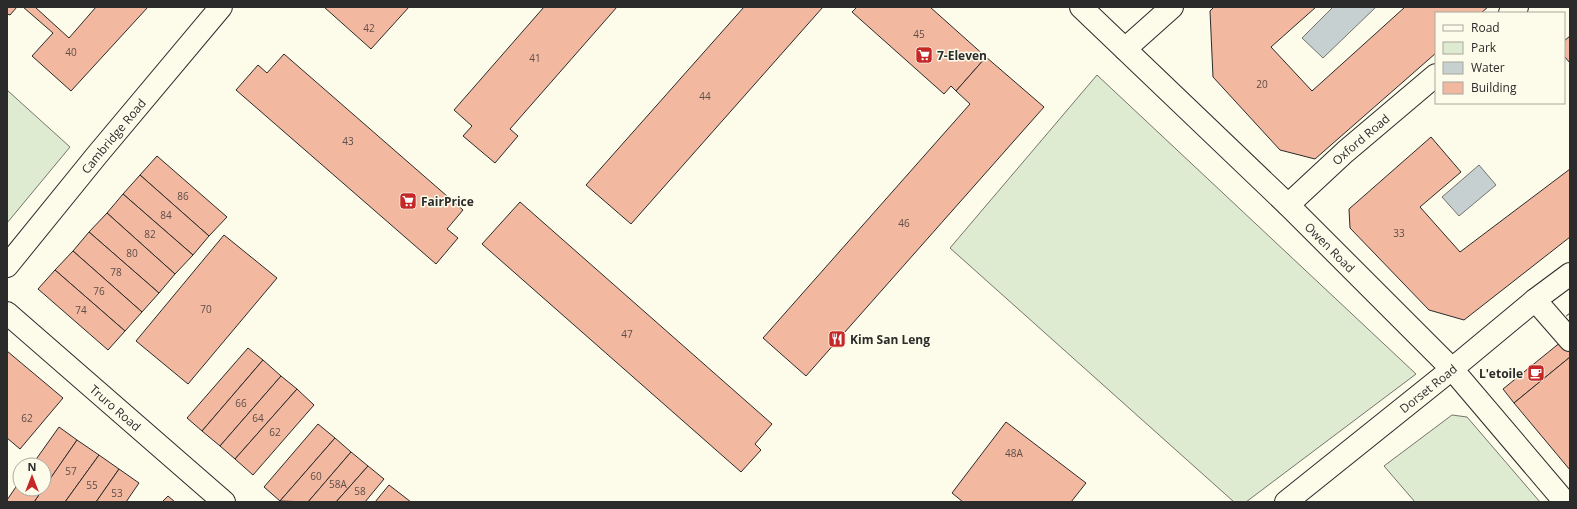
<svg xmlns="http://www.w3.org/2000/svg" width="1577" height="509" font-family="'Open Sans',sans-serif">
<rect width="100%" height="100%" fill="#fdfbea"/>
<g fill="#deebd1" stroke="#74746e">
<polygon points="1097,75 1416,374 1246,502 1234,502 950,248"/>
<polygon points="7,90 70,147 7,223"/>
<polygon points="1452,415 1467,417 1540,502 1415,502 1384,466"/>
</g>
<g fill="#c7d0d0" stroke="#74746e">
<polygon points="1333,7 1376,7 1323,58 1302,38"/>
<polygon points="1479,165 1496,185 1459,216 1442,197"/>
</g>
<g fill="#f2b8a0" stroke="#2b2b2b">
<polygon points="7,7 17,7 10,15 7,14"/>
<polygon points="23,7 35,7 69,38 96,7 148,7 71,91 32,56 53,33"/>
<polygon points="324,7 409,7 371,49"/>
<polygon points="544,7 617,7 510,129 518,136 495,163 463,136 472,126 454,110"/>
<polygon points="744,7 823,7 631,224 586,185"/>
<polygon points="857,7 930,7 986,57 956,91 951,86 944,94 852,12"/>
<polygon points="1214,7 1316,7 1271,47 1312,91 1405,7 1488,7 1481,13 1436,13 1436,53 1315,159 1280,150 1213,77 1210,11"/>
<polygon points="1570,36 1570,63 1564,56 1564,41"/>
<polygon points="284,54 463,210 447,229 458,238 436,264 236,90 258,65 267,73"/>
<polygon points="986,57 1044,107 806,376 763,338 970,104 956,91"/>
<polygon points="1431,137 1461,172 1420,207 1460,252 1570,169 1570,237 1464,320 1429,310 1350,228 1349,209"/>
<polygon points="157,156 227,217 209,236 140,175"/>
<polygon points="140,175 209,236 193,255 123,194"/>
<polygon points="123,194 193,255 175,274 107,213"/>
<polygon points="520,202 772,424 755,444 761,450 741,472 482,244"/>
<polygon points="107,213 175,274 159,293 89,232"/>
<polygon points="89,232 159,293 142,312 73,251"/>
<polygon points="224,235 277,278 188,384 136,341"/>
<polygon points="73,251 142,312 125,331 55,270"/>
<polygon points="55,270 125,331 108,350 38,289"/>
<polygon points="1567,337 1570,341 1570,357 1514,403 1503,389"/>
<polygon points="248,348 263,360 202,431 187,418"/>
<polygon points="7,351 63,398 20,449 7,438"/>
<polygon points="1570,357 1570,470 1514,403"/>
<polygon points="263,360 281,376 220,446 202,431"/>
<polygon points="281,376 297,389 235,459 220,446"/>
<polygon points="297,389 314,405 253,475 235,459"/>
<polygon points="1006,422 1086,483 1071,502 963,502 952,493"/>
<polygon points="318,424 335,438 280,501 264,487"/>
<polygon points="59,427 77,440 44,488 44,465 32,465"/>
<polygon points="335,438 351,452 308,502 280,501"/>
<polygon points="77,440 99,455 65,502 34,502"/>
<polygon points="351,452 368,466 336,502 308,502"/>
<polygon points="99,455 119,469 96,502 65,502"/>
<polygon points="368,466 384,479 365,502 336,502"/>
<polygon points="119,469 139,483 126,502 96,502"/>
<polygon points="20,481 20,489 43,489 34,502 7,502 7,500"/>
<polygon points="389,485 411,502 375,502"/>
<polygon points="168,496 175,502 162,502"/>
</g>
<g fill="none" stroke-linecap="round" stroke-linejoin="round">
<defs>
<g id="minor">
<path id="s1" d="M1081 7 1288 205 1452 369 1565 502"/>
<polyline points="1510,13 1517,7"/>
<polyline points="1125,49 1172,7"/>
<path id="s2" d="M1288 205 1345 152 1436 75"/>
<path id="s3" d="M7 266 97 155 221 7"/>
<polyline points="1535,300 1570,340"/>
<path id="s4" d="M7 313 224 502"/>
<path id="s5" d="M1286 502 1452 369 1535 300 1570 274"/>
</g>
</defs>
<use href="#minor" stroke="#2b2b2b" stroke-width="24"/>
<use href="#minor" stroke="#fdfbea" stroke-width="22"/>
<polyline stroke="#2b2b2b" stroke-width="1" stroke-dasharray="5 2" stroke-linecap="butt" points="1570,313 1565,317 1570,322"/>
</g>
<defs>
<symbol id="supermarket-square" viewBox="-11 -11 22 22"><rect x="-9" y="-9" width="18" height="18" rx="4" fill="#c62828" stroke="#fdfbea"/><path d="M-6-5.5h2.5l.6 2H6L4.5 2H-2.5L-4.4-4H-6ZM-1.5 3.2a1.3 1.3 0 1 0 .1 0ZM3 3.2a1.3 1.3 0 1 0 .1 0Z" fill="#fff"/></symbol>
<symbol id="restaurant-square" viewBox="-11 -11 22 22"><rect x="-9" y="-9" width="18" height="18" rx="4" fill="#c62828" stroke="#fdfbea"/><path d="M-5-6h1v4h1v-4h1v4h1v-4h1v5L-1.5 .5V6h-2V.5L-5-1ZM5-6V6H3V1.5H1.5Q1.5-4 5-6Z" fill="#fff"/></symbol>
<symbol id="cafe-square" viewBox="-11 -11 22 22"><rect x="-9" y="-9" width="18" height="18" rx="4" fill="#c62828" stroke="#fdfbea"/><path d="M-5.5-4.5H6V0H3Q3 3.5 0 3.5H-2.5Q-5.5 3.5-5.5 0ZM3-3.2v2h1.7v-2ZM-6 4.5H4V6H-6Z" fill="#fff"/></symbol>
</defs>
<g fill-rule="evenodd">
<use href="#supermarket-square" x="914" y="45" width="20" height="20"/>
<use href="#supermarket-square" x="398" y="191" width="20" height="20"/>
<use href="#restaurant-square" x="827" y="329" width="20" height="20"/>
<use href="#cafe-square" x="1526" y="363" width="20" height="20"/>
</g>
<g text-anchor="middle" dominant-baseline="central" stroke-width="3" stroke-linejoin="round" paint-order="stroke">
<g font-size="10" fill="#5d4e48">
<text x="369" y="28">42</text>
<text x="919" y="34">45</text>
<text x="71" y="52">40</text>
<text x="535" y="58">41</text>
<text x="1262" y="84">20</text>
<text x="705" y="96">44</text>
<text x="348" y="141">43</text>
<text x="183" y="196">86</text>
<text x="166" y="215">84</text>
<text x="904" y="223">46</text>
<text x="1399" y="233">33</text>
<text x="150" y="234">82</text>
<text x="132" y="253">80</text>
<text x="116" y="272">78</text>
<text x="99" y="291">76</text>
<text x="206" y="309">70</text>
<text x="81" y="310">74</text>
<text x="627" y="334">47</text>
<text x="241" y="403">66</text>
<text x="27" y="418">62</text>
<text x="258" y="418">64</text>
<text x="275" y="432">62</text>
<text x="1014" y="453">48A</text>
<text x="71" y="471">57</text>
<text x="316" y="476">60</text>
<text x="338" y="484">58A</text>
<text x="92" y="485">55</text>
<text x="360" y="491">58</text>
<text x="117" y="493">53</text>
</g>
<g font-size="12" font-weight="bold" fill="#2b2b2b" stroke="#fdfbea" text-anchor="start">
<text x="937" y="55">7-Eleven</text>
<text x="421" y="201">FairPrice</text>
<text x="850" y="339">Kim San Leng</text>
<text x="1523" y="373" text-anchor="end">L'etoile</text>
</g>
<g font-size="12" fill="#2b2b2b" stroke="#fdfbea">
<text stroke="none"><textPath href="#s3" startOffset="168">Cambridge Road</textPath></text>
<text stroke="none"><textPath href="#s2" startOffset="98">Oxford Road</textPath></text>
<text stroke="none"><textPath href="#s1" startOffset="346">Owen Road</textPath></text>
<text stroke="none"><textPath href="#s5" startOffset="182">Dorset Road</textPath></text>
<text stroke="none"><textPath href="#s4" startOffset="144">Truro Road</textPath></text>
</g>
</g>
<rect width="1577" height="509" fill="none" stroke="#2b2b2b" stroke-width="16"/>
<rect x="1435" y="12" width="130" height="92" fill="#fdfbea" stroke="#a9a89e"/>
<rect x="1443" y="25" width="20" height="6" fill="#fdfbea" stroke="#a9a89e"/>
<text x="1471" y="32" font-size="12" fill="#2b2b2b">Road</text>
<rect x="1443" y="42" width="20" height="12" fill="#deebd1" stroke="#a9a89e"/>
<text x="1471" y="52" font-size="12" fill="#2b2b2b">Park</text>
<rect x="1443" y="62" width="20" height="12" fill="#c7d0d0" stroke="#a9a89e"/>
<text x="1471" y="72" font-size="12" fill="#2b2b2b">Water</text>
<rect x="1443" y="82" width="20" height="12" fill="#f2b8a0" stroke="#a9a89e"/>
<text x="1471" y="92" font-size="12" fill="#2b2b2b">Building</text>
<g transform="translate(32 477)"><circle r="19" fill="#fdfbea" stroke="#a9a89e"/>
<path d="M0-3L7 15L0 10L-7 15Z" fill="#c62828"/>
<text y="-6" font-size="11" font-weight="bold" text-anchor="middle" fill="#2b2b2b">N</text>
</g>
</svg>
